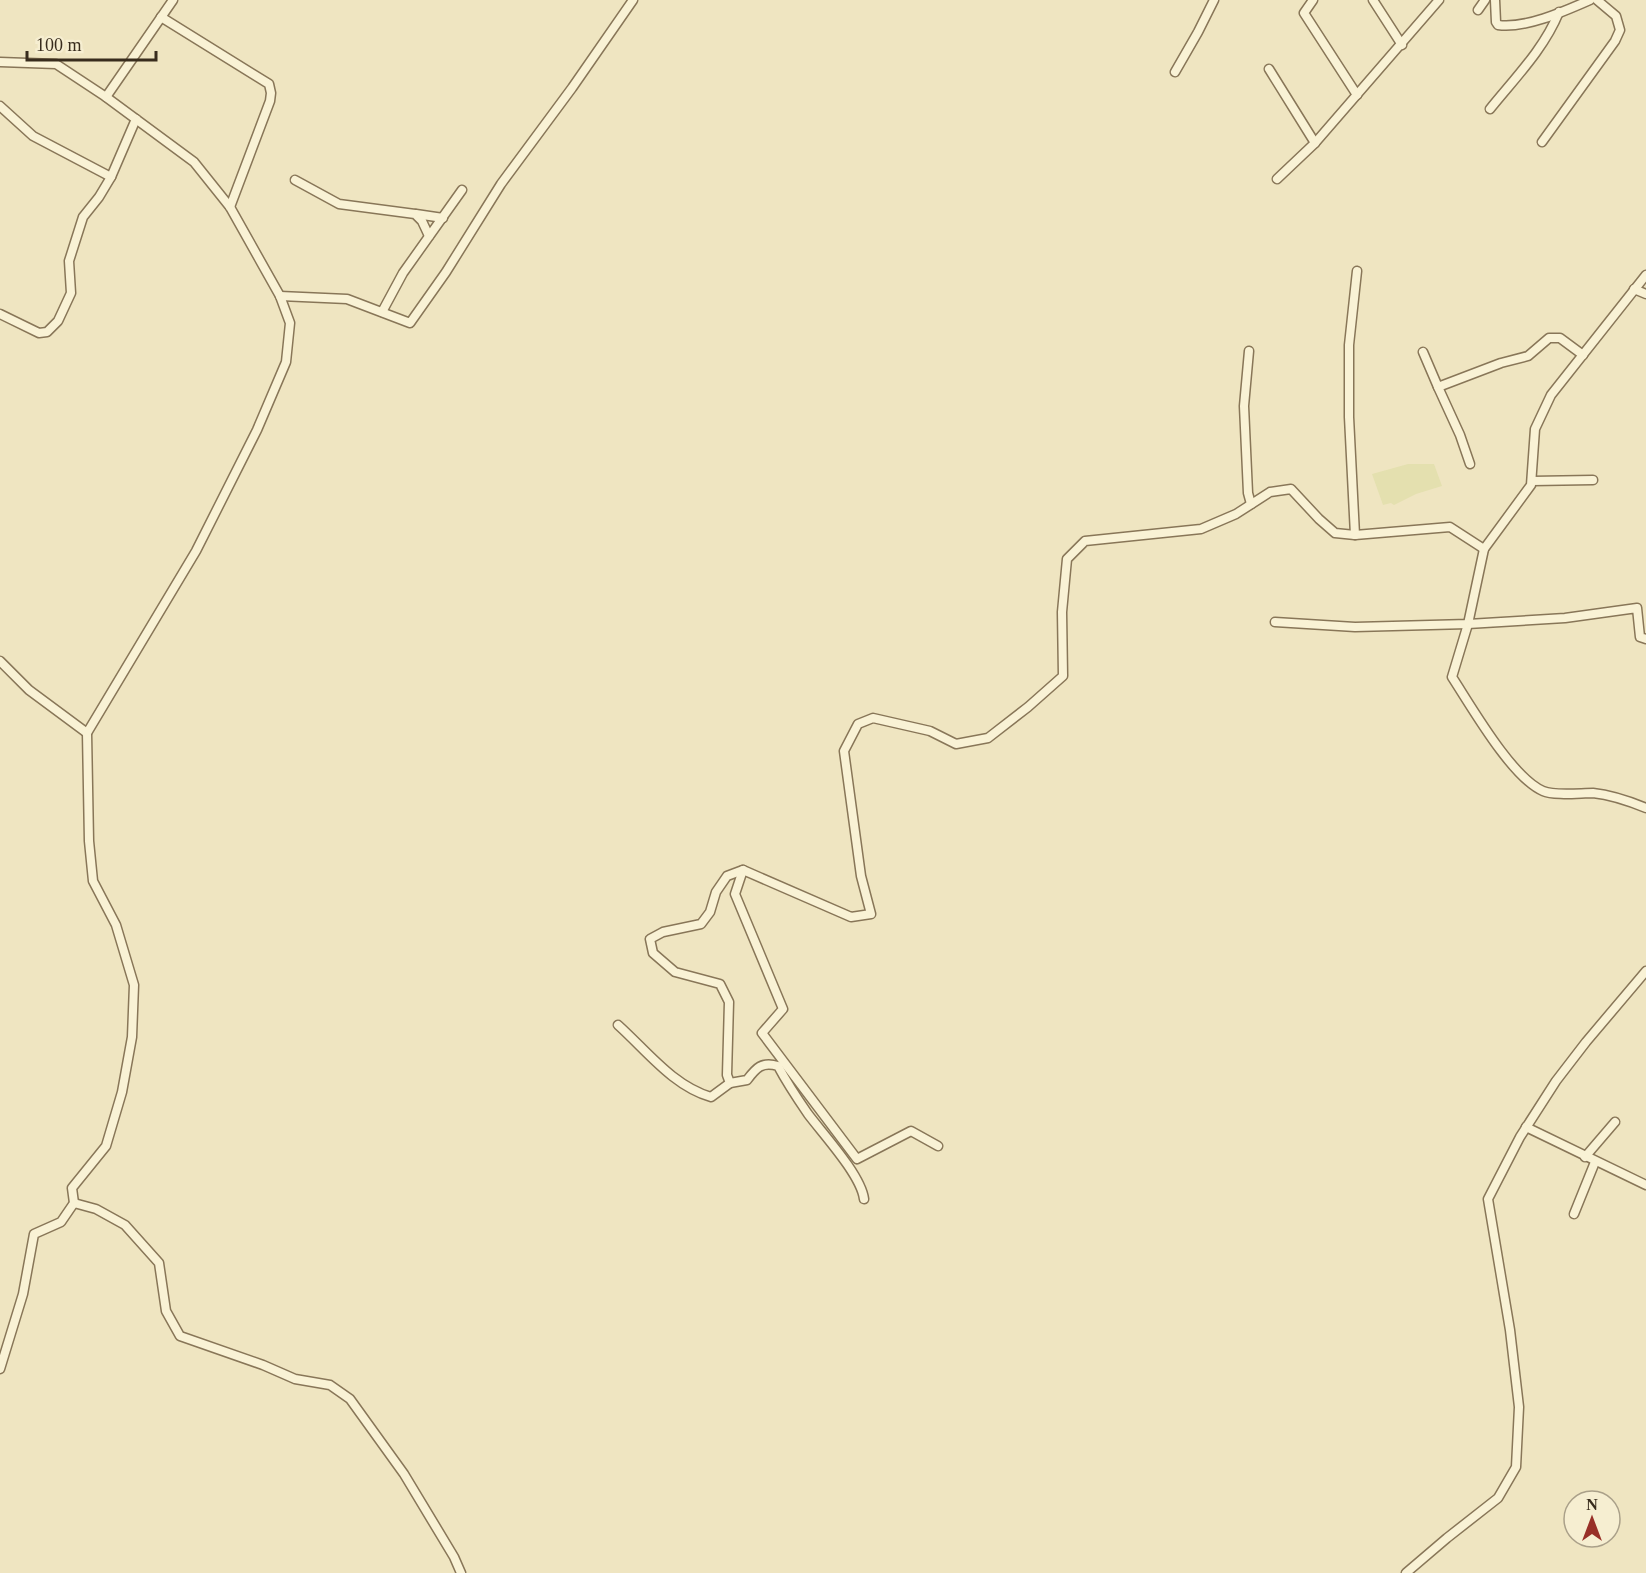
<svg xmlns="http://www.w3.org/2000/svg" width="1646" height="1573" font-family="'Times New Roman',serif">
<rect width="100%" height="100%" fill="#efe5c1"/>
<polygon fill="#e4e0af" points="1408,464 1434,464 1442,486 1416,494 1394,505 1391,503 1383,505 1372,474"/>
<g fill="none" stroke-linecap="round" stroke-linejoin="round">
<defs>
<g id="minor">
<polyline points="1313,0 1304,13 1357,95"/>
<polyline points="1373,0 1402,45"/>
<path d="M1495 0 1496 22 1498 25C1525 29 1565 11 1590 0"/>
<polyline points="1478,10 1485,0"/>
<polyline points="161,17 269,84 271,93 270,101 230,207"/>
<polyline points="0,62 56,64 106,97 194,162 230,207 280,296 290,323 286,362 257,430 196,551 87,733 89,841 93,881 116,925 134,985 132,1037 122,1092 106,1146 72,1188 74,1203 61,1222 34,1234 23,1294 0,1369"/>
<polyline points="1269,69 1315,143"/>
<polyline points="1175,72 1198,32 1214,0"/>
<polyline points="106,97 173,0"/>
<polyline points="0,106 33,136 111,177 136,119"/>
<path d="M1490 109C1515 78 1544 49 1559 12"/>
<polyline points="1542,142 1615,41 1620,30 1616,16 1597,0"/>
<polyline points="1277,179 1315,143 1439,0"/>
<polyline points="295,180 339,204 415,214 422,221 429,236"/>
<polyline points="416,214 443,218"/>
<path d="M1646 275 1551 395 1535 429 1531 485 1484 549 1468 624 1452 677C1471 706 1512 778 1543 791 1554 796 1580 793 1593 793 1612 795 1629 801 1646 808"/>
<polyline points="1634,289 1646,294"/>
<polyline points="280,296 347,299 410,323 446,272 501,184 572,88 633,0"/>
<polyline points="382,312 403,273 462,190"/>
<polyline points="0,314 39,333 47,332 58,321 71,293 69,261 83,217 99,197 111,177"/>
<polyline points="1249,351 1244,406 1248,493 1251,504"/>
<polyline points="1423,352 1438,387 1501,363 1528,356 1549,338 1560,338 1583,355"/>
<polyline points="1438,387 1460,435 1470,464"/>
<polyline points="1532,481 1593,480"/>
<polyline points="1355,535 1349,417 1349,345 1357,271"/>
<polyline points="1275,622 1355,627 1468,624 1565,618 1637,608 1640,637 1646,639"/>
<polyline points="0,661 29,690 87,733"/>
<path d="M743 870 727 876 716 892 710 912 701 924 663 932 650 939 653 953 675 972 720 984 729 1002 727 1075 730 1083 747 1080C756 1068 762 1061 778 1066 787 1083 797 1098 808 1114 823 1134 861 1175 864 1199"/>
<path d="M618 1025C647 1051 673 1086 711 1097L730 1083"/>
<polyline points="1526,1127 1646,1185"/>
<polyline points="938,1146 911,1131 857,1159 762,1033 783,1009 735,894 743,870 851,917 871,914 861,876 844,751 858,724 873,718 930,731 956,744 988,738 1028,707 1063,676 1062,612 1067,559 1085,541 1201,529 1236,514 1270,492 1291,489 1319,519 1335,533 1355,535 1450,527 1484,549"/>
<polyline points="1585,1157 1615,1122"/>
<polyline points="74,1203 96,1209 125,1225 159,1263 166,1311 180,1336 263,1365 295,1379 330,1385 350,1399 404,1474 454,1557 461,1573"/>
<polyline points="1574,1214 1595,1162"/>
<polyline points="1406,1573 1447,1538 1498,1498 1516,1467 1519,1407 1510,1330 1488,1199 1520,1137 1556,1081 1586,1042 1646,971"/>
</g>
</defs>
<use href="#minor" stroke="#887658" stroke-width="11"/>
<use href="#minor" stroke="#f9f2d5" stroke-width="8"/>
</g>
<g transform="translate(1592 1519)"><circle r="28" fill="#f6eed1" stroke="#aaa089" stroke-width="1.5"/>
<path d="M0-4.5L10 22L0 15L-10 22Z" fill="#983028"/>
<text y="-9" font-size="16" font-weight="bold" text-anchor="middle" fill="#382c1d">N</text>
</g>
<path d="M27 51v9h129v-9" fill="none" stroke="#382c1d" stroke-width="3"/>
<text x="36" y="51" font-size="18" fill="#382c1d" stroke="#f6eed1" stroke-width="4.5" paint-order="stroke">100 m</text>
</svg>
